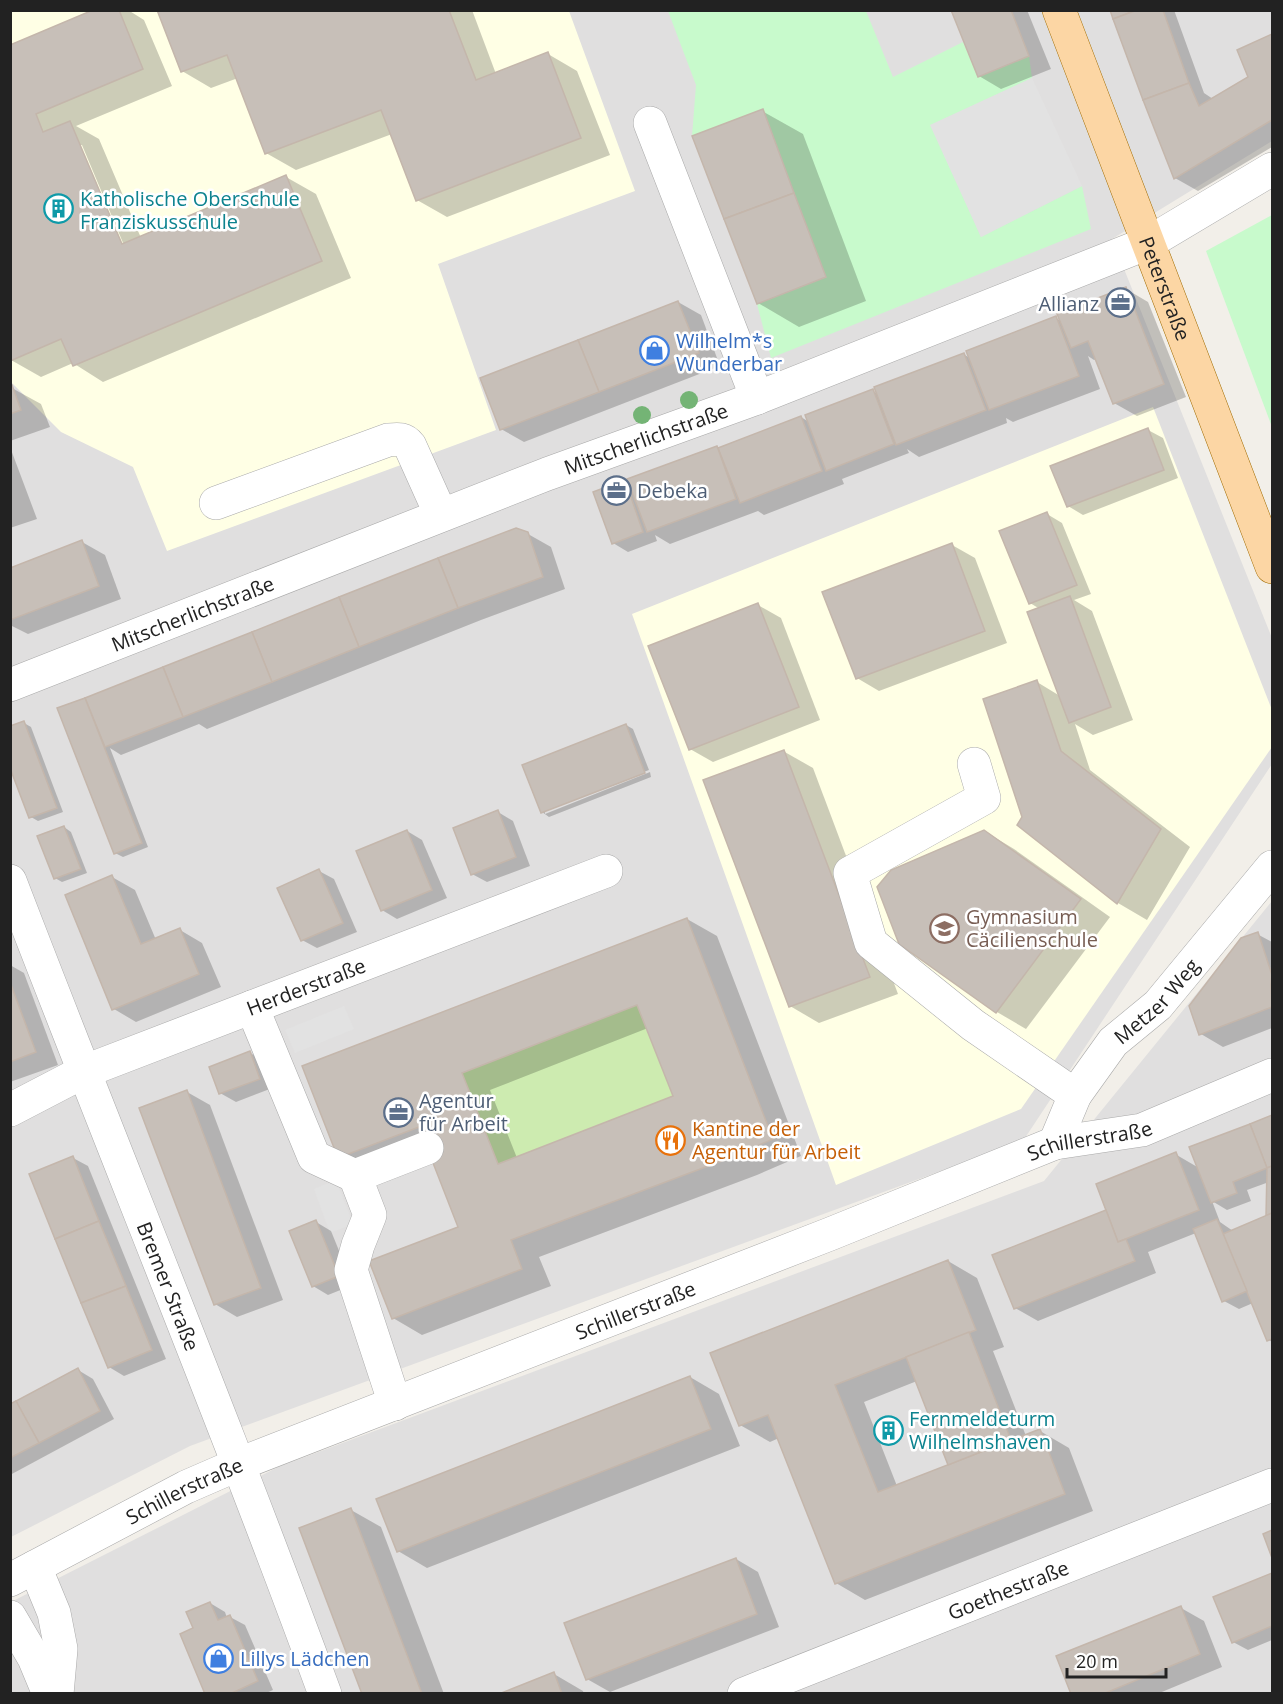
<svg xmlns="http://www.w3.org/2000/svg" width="1283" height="1704" font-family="'Open Sans',sans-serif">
<rect width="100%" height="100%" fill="#f2efe9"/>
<g fill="#e0dfdf">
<polygon points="11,11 1272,11 1272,141 1112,239 1272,638 1272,764 1023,1141 190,1446 11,1537"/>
<polygon points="1272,901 1272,1693 11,1694 11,1602 278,1467 1044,1181"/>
</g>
<g fill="#ffffe5">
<polygon points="10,11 569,11 635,191 438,264 496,430 167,551 133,467 61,432 11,382"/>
<polygon points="1153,407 1272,710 1272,747 1021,1109 836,1185 632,614"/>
</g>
<polygon fill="#cdebb0" points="637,1005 673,1096 498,1164 462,1073"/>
<g fill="#c8facc">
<polygon points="668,11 866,11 893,77 963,42 978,77 1029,56 1032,78 931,125 981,237 1082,186 1091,229 771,358 757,304 826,277 763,109 692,136 696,85"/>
<polygon points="1272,215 1272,427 1206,251"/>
</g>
<g fill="#e2e2e2">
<polygon points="1032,78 1082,186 981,237 930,125"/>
<polygon points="344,1006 354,1029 295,1053 285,1030"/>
<polygon points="336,1180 353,1224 330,1233 314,1189"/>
</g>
<g fill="#0003" fill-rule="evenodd">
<path d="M97 10H128L144 20 172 86 76 126 99 139 141 238 286 177 316 194 351 278 103 382 73 363 41 377 11 360 10 47ZM79 145H82L126 250 123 251Z"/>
<polygon points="159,10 472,10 496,74 548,54 577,71 610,155 447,217 417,200 392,134 296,170 266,153 238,78 211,88 182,71"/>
<polygon points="953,10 1027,10 1051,69 1001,89 979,76"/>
<polygon points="1111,10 1174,10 1204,93 1213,99 1249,77 1239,51 1272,35 1272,147 1198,191 1175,178"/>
<polygon points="762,111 803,134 866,301 799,327 758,303"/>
<polygon points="1126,289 1148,302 1186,397 1137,416 1114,403 1097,359 1094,360 1088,356 1100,389 1013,422 1006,418 1007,423 919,457 907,449 909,453 842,479 844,484 764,515 758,511 670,544 655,535 657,541 628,552 613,543 624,482 631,486 716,448 718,449 801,417 809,422 873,391 878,394 963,354 970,358 1055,318 1062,321"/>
<polygon points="678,302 701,315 720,366 524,442 501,429"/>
<polygon points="10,387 41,404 50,427 10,441"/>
<polygon points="1148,430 1163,438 1178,478 1083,515 1068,506"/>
<polygon points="10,447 37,519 10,528"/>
<polygon points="1047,514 1062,523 1091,594 1074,600 1092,611 1133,720 1093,735 1075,724 1090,770 1190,847 1147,920 1118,903 1019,824 1024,817 1037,682 1060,696 1040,609 1030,603"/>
<polygon points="528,534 551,547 565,589 481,620 207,729 199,724 121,755 110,748 148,847 123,857 115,853 59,709"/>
<polygon points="82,542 105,555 121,599 28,634 10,625 10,569"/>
<polygon points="952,545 975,558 1007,643 879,691 857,678"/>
<polygon points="758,605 781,618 820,720 713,762 690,749"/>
<polygon points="24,723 31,727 63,812 38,821 31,817"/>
<polygon points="626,725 633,729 649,770 545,810 545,814 650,772 651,777 549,817 542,812"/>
<polygon points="783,751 813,768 898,994 819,1023 790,1006"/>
<polygon points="498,812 513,821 530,866 487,882 472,874"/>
<polygon points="64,827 71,832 87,873 62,882 55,878"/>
<polygon points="407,831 422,840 447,898 397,919 382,910"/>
<polygon points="984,831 1014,849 1110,917 1026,1029 997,1012 901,943"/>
<polygon points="319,871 334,879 357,932 317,948 302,940"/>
<polygon points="112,877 135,890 156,940 180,930 202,943 221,987 136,1022 114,1009"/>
<path d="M687 919 717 936 801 1156 757 1175 539 1257 551 1286 422 1335 393 1318 460 1228 430 1151 368 1174 339 1157 304 1067ZM648 1028 675 1097 517 1158 490 1090Z"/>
<polygon points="1257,934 1272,942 1272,1028 1223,1047 1201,1034"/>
<polygon points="10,965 24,973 58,1065 10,1082"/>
<polygon points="250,1053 265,1061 275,1087 236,1102 220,1093"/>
<polygon points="187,1092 210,1105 283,1300 237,1317 215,1304"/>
<path d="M1272 1116V1342L1269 1340 1253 1303 1239 1309 1224 1301 1196 1233 1148 1252 1156 1273 1038 1321 1015 1308 1108 1211 1175 1154 1199 1168 1191 1148ZM1269 1182 1268 1217 1233 1231 1220 1222 1212 1201 1227 1210 1251 1201 1247 1190Z"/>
<polygon points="73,1158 88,1166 166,1359 124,1376 109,1367"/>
<polygon points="316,1222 331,1231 353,1285 328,1295 313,1286"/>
<path d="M948 1261 977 1278 1004 1347 993 1351 1026 1436 1040 1431 1069 1448 1093 1511 865 1600 836 1583 779 1438 770 1442 740 1425ZM917 1381 950 1466 897 1486 864 1402Z"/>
<polygon points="78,1370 93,1379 114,1419 10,1475 10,1406"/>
<polygon points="690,1377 719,1394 740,1446 427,1568 398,1551"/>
<polygon points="890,1424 901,1431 903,1436 900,1439 895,1441 884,1433 882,1429 885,1425"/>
<polygon points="351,1510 381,1527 444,1694 364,1694"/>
<polygon points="736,1559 758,1572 779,1627 610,1692 587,1679"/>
<polygon points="1272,1575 1272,1640 1248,1650 1233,1642 1215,1598"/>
<polygon points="210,1603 225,1612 227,1618 230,1617 245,1625 273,1690 264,1694 207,1694 195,1629"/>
<polygon points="1181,1608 1204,1621 1222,1667 1157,1694 1072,1694"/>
<polygon points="554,1674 583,1691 584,1694 503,1694"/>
</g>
<g fill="#c7bfb8" stroke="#c4b6ab" stroke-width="1.5" fill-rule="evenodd">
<polygon points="93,10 119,10 143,69 36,114 43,132 70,121 122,244 286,175 322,261 73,366 61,339 10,361 10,45"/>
<polygon points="157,10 449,10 476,80 548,52 581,138 416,201 381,110 265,154 227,55 181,72"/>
<polygon points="951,10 1011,10 1029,56 978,77"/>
<polygon points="1110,10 1137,10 1113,19"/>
<polygon points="1137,10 1163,10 1189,83 1143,100 1113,19"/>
<polygon points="1272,34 1272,120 1174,179 1143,100 1189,83 1199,106 1248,77 1237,50"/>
<polygon points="763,109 794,193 724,219 692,136"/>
<polygon points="794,193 826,277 757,304 724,219"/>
<polygon points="1126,287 1164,384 1113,404 1088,341 1071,348 1057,314"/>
<polygon points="678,301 699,353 599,392 578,340"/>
<polygon points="1056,316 1079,376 989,410 966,351"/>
<polygon points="578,340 599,392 500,430 480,378"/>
<polygon points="964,353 986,410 896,445 874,387"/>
<polygon points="12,385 21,410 10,414 10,386"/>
<polygon points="873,389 894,444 826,471 805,415"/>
<polygon points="801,416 822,471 740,503 718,448"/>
<polygon points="1148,428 1164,470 1067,507 1050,466"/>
<polygon points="717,446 736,499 647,532 627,479"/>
<polygon points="625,480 643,532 612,544 593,492"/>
<polygon points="1047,512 1077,585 1029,604 999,531"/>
<polygon points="516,528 528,532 543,577 458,608 438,558"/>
<polygon points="82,540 99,586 10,620 10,568"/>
<polygon points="952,543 985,631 856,679 822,592"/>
<polygon points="438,558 458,608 359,647 339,597"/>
<polygon points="1070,596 1111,707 1069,723 1027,612"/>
<polygon points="339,597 359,647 272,682 252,632"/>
<polygon points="758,603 799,707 689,750 648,646"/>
<polygon points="252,632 272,682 183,717 163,667"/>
<polygon points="163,667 183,717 105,747 85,698"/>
<polygon points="1037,680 1061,751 1161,829 1117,904 1017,825 1022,817 983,699"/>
<polygon points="85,698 142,843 114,854 57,708"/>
<polygon points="24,721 57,808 29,818 10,768 10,726"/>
<polygon points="626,724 645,773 541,813 522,765"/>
<polygon points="784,750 870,977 789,1007 703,780"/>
<polygon points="498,810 516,857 471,875 453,828"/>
<polygon points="64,826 81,869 54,879 37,836"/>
<polygon points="407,830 432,890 381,911 356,851"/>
<polygon points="984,830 1081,899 996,1013 899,944 877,887 891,870"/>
<polygon points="319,869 343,923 301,941 277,888"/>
<polygon points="112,875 141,944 180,928 199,974 112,1010 65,895"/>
<path d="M687 918 773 1139 727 1159 511 1240 522 1269 392 1319 369 1261 458 1227 419 1127 338 1158 302 1066ZM637 1005 673 1096 498 1164 462 1073Z"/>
<polygon points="1258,932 1272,975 1271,985 1272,1007 1199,1035 1189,1006 1241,938"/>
<polygon points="10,982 36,1052 10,1062"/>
<polygon points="250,1051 260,1079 219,1094 209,1067"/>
<polygon points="187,1090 261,1288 214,1305 139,1108"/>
<polygon points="1272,1115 1272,1166 1267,1168 1250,1124"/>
<polygon points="1250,1124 1267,1168 1233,1182 1237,1193 1211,1203 1189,1147"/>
<polygon points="1176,1152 1199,1210 1118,1242 1096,1184"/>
<polygon points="73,1156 99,1221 55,1239 29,1174"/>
<polygon points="1272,1166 1272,1213 1266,1216 1267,1168"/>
<polygon points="1106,1210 1118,1242 1126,1239 1135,1261 1014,1309 992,1255"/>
<polygon points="1272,1213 1272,1339 1267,1341 1223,1234"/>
<polygon points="1217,1219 1247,1291 1222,1302 1193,1229"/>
<polygon points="316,1220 339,1276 312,1287 289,1231"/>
<polygon points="99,1221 126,1286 81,1303 55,1239"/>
<polygon points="948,1260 976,1330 835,1385 878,1492 1040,1429 1065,1494 835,1584 768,1415 739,1426 710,1353"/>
<polygon points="126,1286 152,1350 108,1368 81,1303"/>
<polygon points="969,1332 1011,1440 948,1465 906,1357"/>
<polygon points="78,1368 100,1411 39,1443 16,1401"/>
<polygon points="690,1376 711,1429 397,1552 376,1499"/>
<polygon points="16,1401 39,1443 10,1458 10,1404"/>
<circle cx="888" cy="1430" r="7"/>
<polygon points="351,1508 422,1694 362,1694 299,1528"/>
<polygon points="1272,1530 1272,1558 1263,1534"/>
<polygon points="736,1558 757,1614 586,1680 564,1623"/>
<polygon points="1272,1573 1272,1626 1232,1643 1213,1597"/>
<polygon points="210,1602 218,1620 230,1615 258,1681 230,1694 205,1694 180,1634 193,1628 186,1612"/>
<polygon points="1181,1606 1200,1654 1103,1694 1071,1694 1056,1656"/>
<polygon points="554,1672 562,1694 499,1694"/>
</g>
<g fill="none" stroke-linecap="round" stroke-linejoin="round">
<defs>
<g id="minor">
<polyline points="650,123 757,398"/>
<path d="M216 503 388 440C398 439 404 438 410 446L441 515"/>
<path id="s1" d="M10 685 547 474 757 398 1148 243 1272 169"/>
<polyline points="974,764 984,798 850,873 871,943 973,1025 1075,1095"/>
<path id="s2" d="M10 881C114 1152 225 1421 325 1694"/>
<polyline points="252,1007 314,1157 355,1176 370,1215 358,1245 351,1270 395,1404"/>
<path id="s3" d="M10 1110 83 1072 606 871"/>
<path id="s4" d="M1055 1143 1075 1095 1113 1042 1158 1005 1272 867"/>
<polyline points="355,1176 427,1148"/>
<polyline points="35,1567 54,1613 61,1649 57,1694"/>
<path id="s5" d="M10 1580 186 1487 239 1464 830 1234 1055 1143 1142 1130 1272 1075"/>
<polyline points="10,1617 34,1658 49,1694"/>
<path id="s6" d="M744 1694 1272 1485"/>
</g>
<g id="major">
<path id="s7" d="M1059 10 1272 567"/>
</g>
</defs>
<use href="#minor" stroke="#a9a9a9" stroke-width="34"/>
<use href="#major" stroke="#a06b00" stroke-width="34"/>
<use href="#minor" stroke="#fff" stroke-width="33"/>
<use href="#major" stroke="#fcd6a4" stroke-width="33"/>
</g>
<g fill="#74b475">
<circle cx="689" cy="400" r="9"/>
<circle cx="642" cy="415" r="9"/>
</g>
<defs>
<symbol id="building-ring" viewBox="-11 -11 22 22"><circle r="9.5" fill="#fff" stroke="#0f9aa8" stroke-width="1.5"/><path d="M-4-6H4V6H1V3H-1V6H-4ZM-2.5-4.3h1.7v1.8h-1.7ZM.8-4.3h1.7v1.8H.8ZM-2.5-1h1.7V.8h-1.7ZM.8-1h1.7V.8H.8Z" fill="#0f9aa8"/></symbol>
<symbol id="office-ring" viewBox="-11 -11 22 22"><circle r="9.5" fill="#fff" stroke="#5c6f8a" stroke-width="1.5"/><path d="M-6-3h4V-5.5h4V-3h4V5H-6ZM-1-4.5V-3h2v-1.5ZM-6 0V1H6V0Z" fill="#5c6f8a"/></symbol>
<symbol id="shop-ring" viewBox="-11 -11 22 22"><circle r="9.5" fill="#fff" stroke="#3f7fe0" stroke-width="1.5"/><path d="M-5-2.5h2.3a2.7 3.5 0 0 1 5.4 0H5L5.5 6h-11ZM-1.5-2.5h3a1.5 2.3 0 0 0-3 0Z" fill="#3f7fe0"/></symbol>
<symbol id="school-ring" viewBox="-11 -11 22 22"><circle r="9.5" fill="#fff" stroke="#8d6e63" stroke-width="1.5"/><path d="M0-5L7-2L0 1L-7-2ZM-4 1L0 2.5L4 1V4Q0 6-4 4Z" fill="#8d6e63"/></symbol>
<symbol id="restaurant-ring" viewBox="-11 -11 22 22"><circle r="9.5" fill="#fff" stroke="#e8710a" stroke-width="1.5"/><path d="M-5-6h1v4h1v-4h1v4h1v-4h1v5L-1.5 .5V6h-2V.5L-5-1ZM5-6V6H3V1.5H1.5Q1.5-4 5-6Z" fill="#e8710a"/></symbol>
</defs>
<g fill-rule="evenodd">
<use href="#building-ring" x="42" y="192" width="33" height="33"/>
<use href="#office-ring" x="1104" y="286" width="33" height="33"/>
<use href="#shop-ring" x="638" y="334" width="33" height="33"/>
<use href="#office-ring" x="600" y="474" width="33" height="33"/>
<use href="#school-ring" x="928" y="912" width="33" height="33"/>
<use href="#office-ring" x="382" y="1096" width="33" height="33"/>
<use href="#restaurant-ring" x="654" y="1124" width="33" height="33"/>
<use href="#building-ring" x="872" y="1414" width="33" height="33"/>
<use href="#shop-ring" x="202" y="1642" width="33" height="33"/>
</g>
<g text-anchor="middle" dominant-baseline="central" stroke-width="5" stroke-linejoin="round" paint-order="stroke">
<g font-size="20" fill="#0d838f" stroke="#fff" text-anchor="start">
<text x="80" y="198">Katholische Oberschule<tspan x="80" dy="23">Franziskusschule</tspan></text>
<text x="909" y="1418">Fernmeldeturm<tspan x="909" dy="23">Wilhelmshaven</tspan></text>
</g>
<g font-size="20" fill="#222" stroke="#fff">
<text stroke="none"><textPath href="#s7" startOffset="298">Peterstraße</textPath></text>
<text stroke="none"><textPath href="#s1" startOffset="682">Mitscherlichstraße</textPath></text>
<text stroke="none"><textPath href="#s1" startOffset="196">Mitscherlichstraße</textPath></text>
<text stroke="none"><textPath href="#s3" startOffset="321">Herderstraße</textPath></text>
<text stroke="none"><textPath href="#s4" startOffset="177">Metzer Weg</textPath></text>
<text stroke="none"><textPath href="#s5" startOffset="1168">Schillerstraße</textPath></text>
<text stroke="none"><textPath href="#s2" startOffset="435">Bremer Straße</textPath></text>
<text stroke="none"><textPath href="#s5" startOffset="682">Schillerstraße</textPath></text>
<text stroke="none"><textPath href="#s5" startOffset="196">Schillerstraße</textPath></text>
<text stroke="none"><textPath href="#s6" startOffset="284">Goethestraße</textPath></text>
</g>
<g font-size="20" fill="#4e5e75" stroke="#fff" text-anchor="start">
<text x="1099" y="303" text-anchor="end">Allianz</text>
<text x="637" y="490">Debeka</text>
<text x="419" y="1100">Agentur<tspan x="419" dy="23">für Arbeit</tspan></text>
</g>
<g font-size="20" fill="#366cbe" stroke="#fff" text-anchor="start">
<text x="676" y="340">Wilhelm*s<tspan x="676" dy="23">Wunderbar</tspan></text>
<text x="240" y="1658">Lillys Lädchen</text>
</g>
<g font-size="20" fill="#785e54" stroke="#fff" text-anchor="start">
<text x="966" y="916">Gymnasium<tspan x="966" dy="23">Cäcilienschule</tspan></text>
</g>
<g font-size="20" fill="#c56008" stroke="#fff" text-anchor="start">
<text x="692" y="1128">Kantine der<tspan x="692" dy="23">Agentur für Arbeit</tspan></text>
</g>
</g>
<rect width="1283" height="1704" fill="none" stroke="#222222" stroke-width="24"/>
<path d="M1067 1668v9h99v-9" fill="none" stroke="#222222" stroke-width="3"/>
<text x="1076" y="1668" font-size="18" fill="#222222" stroke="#ffffff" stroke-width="4.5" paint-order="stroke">20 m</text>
</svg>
